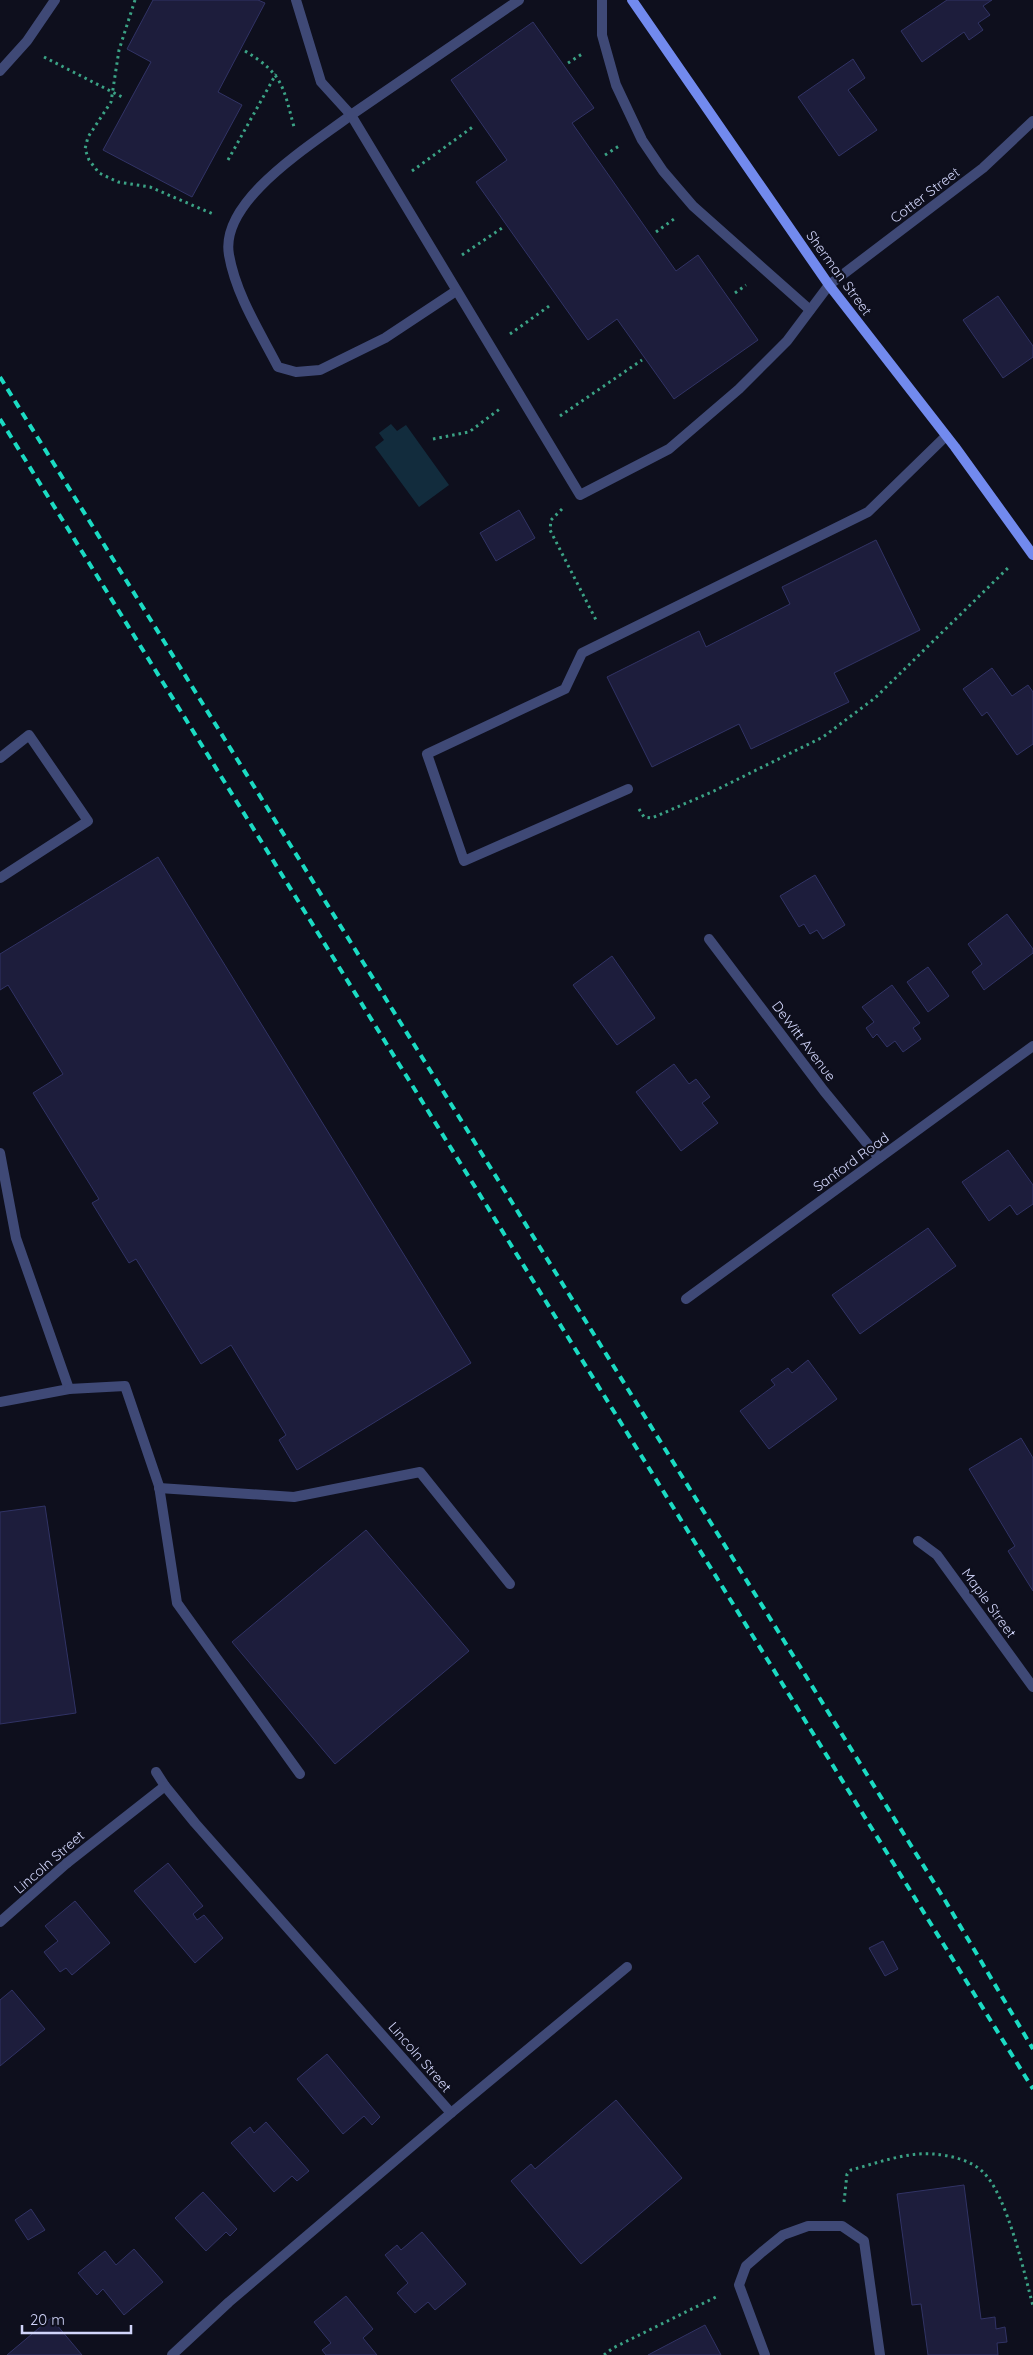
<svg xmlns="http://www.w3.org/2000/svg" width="1033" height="2355" font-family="Quicksand,sans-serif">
<rect width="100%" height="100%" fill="#0e0f1d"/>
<polygon fill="#122c3d" points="391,424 397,431 406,425 449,485 419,507 375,447 384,440 379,433"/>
<g fill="#1d1d3c" stroke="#313365">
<polygon points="153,0 258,0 265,3 218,92 242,105 192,197 103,150 151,62 127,49"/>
<polygon points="947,0 992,0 983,6 990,15 978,23 983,30 969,40 964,32 922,62 901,31"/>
<polygon points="533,22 594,108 572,123 676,271 698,255 758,340 674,399 617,319 588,340 476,182 507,160 451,80"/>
<polygon points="853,59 865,78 848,90 877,130 839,156 798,97"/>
<polygon points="998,296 1033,346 1033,357 1003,378 963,320"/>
<polygon points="519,510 535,538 496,561 480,533"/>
<polygon points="876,540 920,630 834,673 849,702 751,749 739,724 652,767 607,677 699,631 706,647 790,604 782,587"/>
<polygon points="992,668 1012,696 1028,685 1033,692 1033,744 1017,755 987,712 982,716 963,689"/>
<polygon points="158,857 471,1363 297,1470 279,1440 286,1435 231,1345 201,1364 136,1259 129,1263 92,1203 99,1199 33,1093 63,1074 8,985 0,990 0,954"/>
<polygon points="815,875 845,925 823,939 817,930 810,934 804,924 799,927 780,896"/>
<polygon points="1007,914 1033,949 1033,953 984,990 972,972 982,964 968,944"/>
<polygon points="612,956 655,1018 617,1045 573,985"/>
<polygon points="928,967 949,996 928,1012 907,982"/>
<polygon points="892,985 920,1023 913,1028 921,1039 903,1052 895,1041 887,1047 877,1034 873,1038 866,1028 874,1022 862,1007"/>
<polygon points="674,1064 689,1084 696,1079 710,1097 702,1103 718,1123 681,1151 636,1092"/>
<polygon points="1008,1150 1033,1185 1033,1204 1017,1215 1010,1205 989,1221 962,1182"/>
<polygon points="928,1228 956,1266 860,1334 832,1295"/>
<polygon points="808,1360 837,1399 769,1449 740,1411 775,1385 771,1380 788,1368 792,1373"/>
<polygon points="1021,1438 1033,1458 1033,1591 1008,1551 1015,1546 969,1469"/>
<polygon points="45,1506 76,1713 0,1724 0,1512"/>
<polygon points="366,1530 469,1651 335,1764 232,1642"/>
<polygon points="168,1863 203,1906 193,1914 197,1920 204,1915 223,1938 195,1963 134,1891"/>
<polygon points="75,1901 110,1943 72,1975 66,1968 60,1972 44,1952 58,1941 45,1926"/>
<polygon points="883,1941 898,1969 885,1976 869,1948"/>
<polygon points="12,1990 45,2029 0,2066 0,2000"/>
<polygon points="327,2054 380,2117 372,2125 364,2116 343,2134 297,2079"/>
<polygon points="616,2100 682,2178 581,2264 511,2181 531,2164 535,2169"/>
<polygon points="266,2122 309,2171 297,2181 292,2176 274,2192 231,2143 250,2127 254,2133"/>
<polygon points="964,2185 981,2319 995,2317 996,2329 1005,2327 1007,2342 997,2343 998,2355 928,2355 921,2304 912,2305 897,2194"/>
<polygon points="203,2192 237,2229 230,2236 226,2232 206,2251 175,2218"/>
<polygon points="31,2209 45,2230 28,2240 15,2220"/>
<polygon points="422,2232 466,2284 435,2310 428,2302 415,2313 397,2293 408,2283 385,2255 397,2245 401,2250"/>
<polygon points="134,2249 163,2282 124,2315 103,2289 97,2295 78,2273 105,2251 116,2265"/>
<polygon points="346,2296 373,2329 363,2338 377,2355 326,2355 322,2350 331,2343 314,2322"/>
<polygon points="51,2318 82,2355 7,2355"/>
<polygon points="705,2325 721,2355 648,2355"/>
</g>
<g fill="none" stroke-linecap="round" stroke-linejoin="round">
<g stroke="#3ba285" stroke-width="3" stroke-dasharray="2.5 4" stroke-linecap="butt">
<polyline points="135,0 119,50 111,102 88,137 85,149 89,160 99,173 118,182 150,187 213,214"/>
<path d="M245 51C283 74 283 86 294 127"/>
<polyline points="44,57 124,98"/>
<polyline points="568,63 582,54"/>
<polyline points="605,155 619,146"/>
<polyline points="228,160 276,74"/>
<polyline points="412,171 474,126"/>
<polyline points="656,232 674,219"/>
<polyline points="462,255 502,228"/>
<polyline points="735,293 746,285"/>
<polyline points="510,334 552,304"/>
<polyline points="560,416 642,360"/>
<polyline points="433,439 469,432 501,408"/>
<polyline points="562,509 551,520 550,530 596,620"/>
<polyline points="639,809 644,817 652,818 714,791 823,737 875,698 1010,566"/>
<path d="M844 2202 847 2174 851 2170C877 2163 906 2152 933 2154 949 2155 971 2160 983 2172 1007 2195 1024 2272 1033 2306"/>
<polyline points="604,2355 613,2348 718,2296"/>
</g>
<g stroke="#3f4976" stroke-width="10">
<path d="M296 0 321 82 351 115C313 144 219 200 229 255 236 295 260 332 278 367L296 372 320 370 385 338 456 291"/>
<polyline points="519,0 351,115 580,495 669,449 739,389 787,341 829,285"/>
<polyline points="602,0 602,35 616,85 642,140 663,171 693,206 810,310"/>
<polyline points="0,758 29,735 88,821 0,878"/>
<polyline points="628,789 464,861 427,754 565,689 582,653 868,512 946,436"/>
<polyline points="0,1153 16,1238 69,1389 0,1402"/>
<polyline points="69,1389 125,1386 159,1486 177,1603 300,1774"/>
<polyline points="159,1488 294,1497 420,1472 510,1584"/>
<polyline points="0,1922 67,1863"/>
<polyline points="451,2113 627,1967"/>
<polyline points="765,2355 739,2285 746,2266 762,2252 783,2235 808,2226 842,2226 864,2241 880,2355"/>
</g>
<g stroke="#3f4976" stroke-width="10">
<polyline points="829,285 983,168 1033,121"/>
<polyline points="709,939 824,1091 879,1158"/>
<polyline points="686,1299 1033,1046"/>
<polyline points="918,1541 937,1555 1033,1687"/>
<polyline points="156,1772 165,1786 195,1823 451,2113 229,2302 172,2355"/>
<polyline points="67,1863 165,1786"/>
</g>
<polyline stroke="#3f4976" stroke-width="10" points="0,71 27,41 55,0"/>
<polyline stroke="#728aee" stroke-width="10" points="632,0 829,285 955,447 1033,555"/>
<g stroke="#1bdbc3" stroke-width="4" stroke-dasharray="8 6" stroke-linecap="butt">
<polyline points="0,377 946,1902 1033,2049"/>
<polyline points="0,419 1033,2089"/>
</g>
</g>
<g text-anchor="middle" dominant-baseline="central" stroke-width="4.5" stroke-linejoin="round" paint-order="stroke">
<g font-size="14" fill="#d0d4f9" stroke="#0e0f1d">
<text transform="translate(925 195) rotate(-37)">Cotter Street</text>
<text transform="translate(839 273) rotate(54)">Sherman Street</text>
<text transform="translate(804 1041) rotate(53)">DeWitt Avenue</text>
<text transform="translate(851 1162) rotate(-36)">Sanford Road</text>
<text transform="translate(989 1603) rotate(54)">Maple Street</text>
<text transform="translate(49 1862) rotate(-41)">Lincoln Street</text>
<text transform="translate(420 2057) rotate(49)">Lincoln Street</text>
</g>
</g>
<path d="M22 2325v8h109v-8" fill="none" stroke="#d0d4f9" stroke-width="2.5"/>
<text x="30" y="2325" font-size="15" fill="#d0d4f9" stroke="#0e0f1d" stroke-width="4" paint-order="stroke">20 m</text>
</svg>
